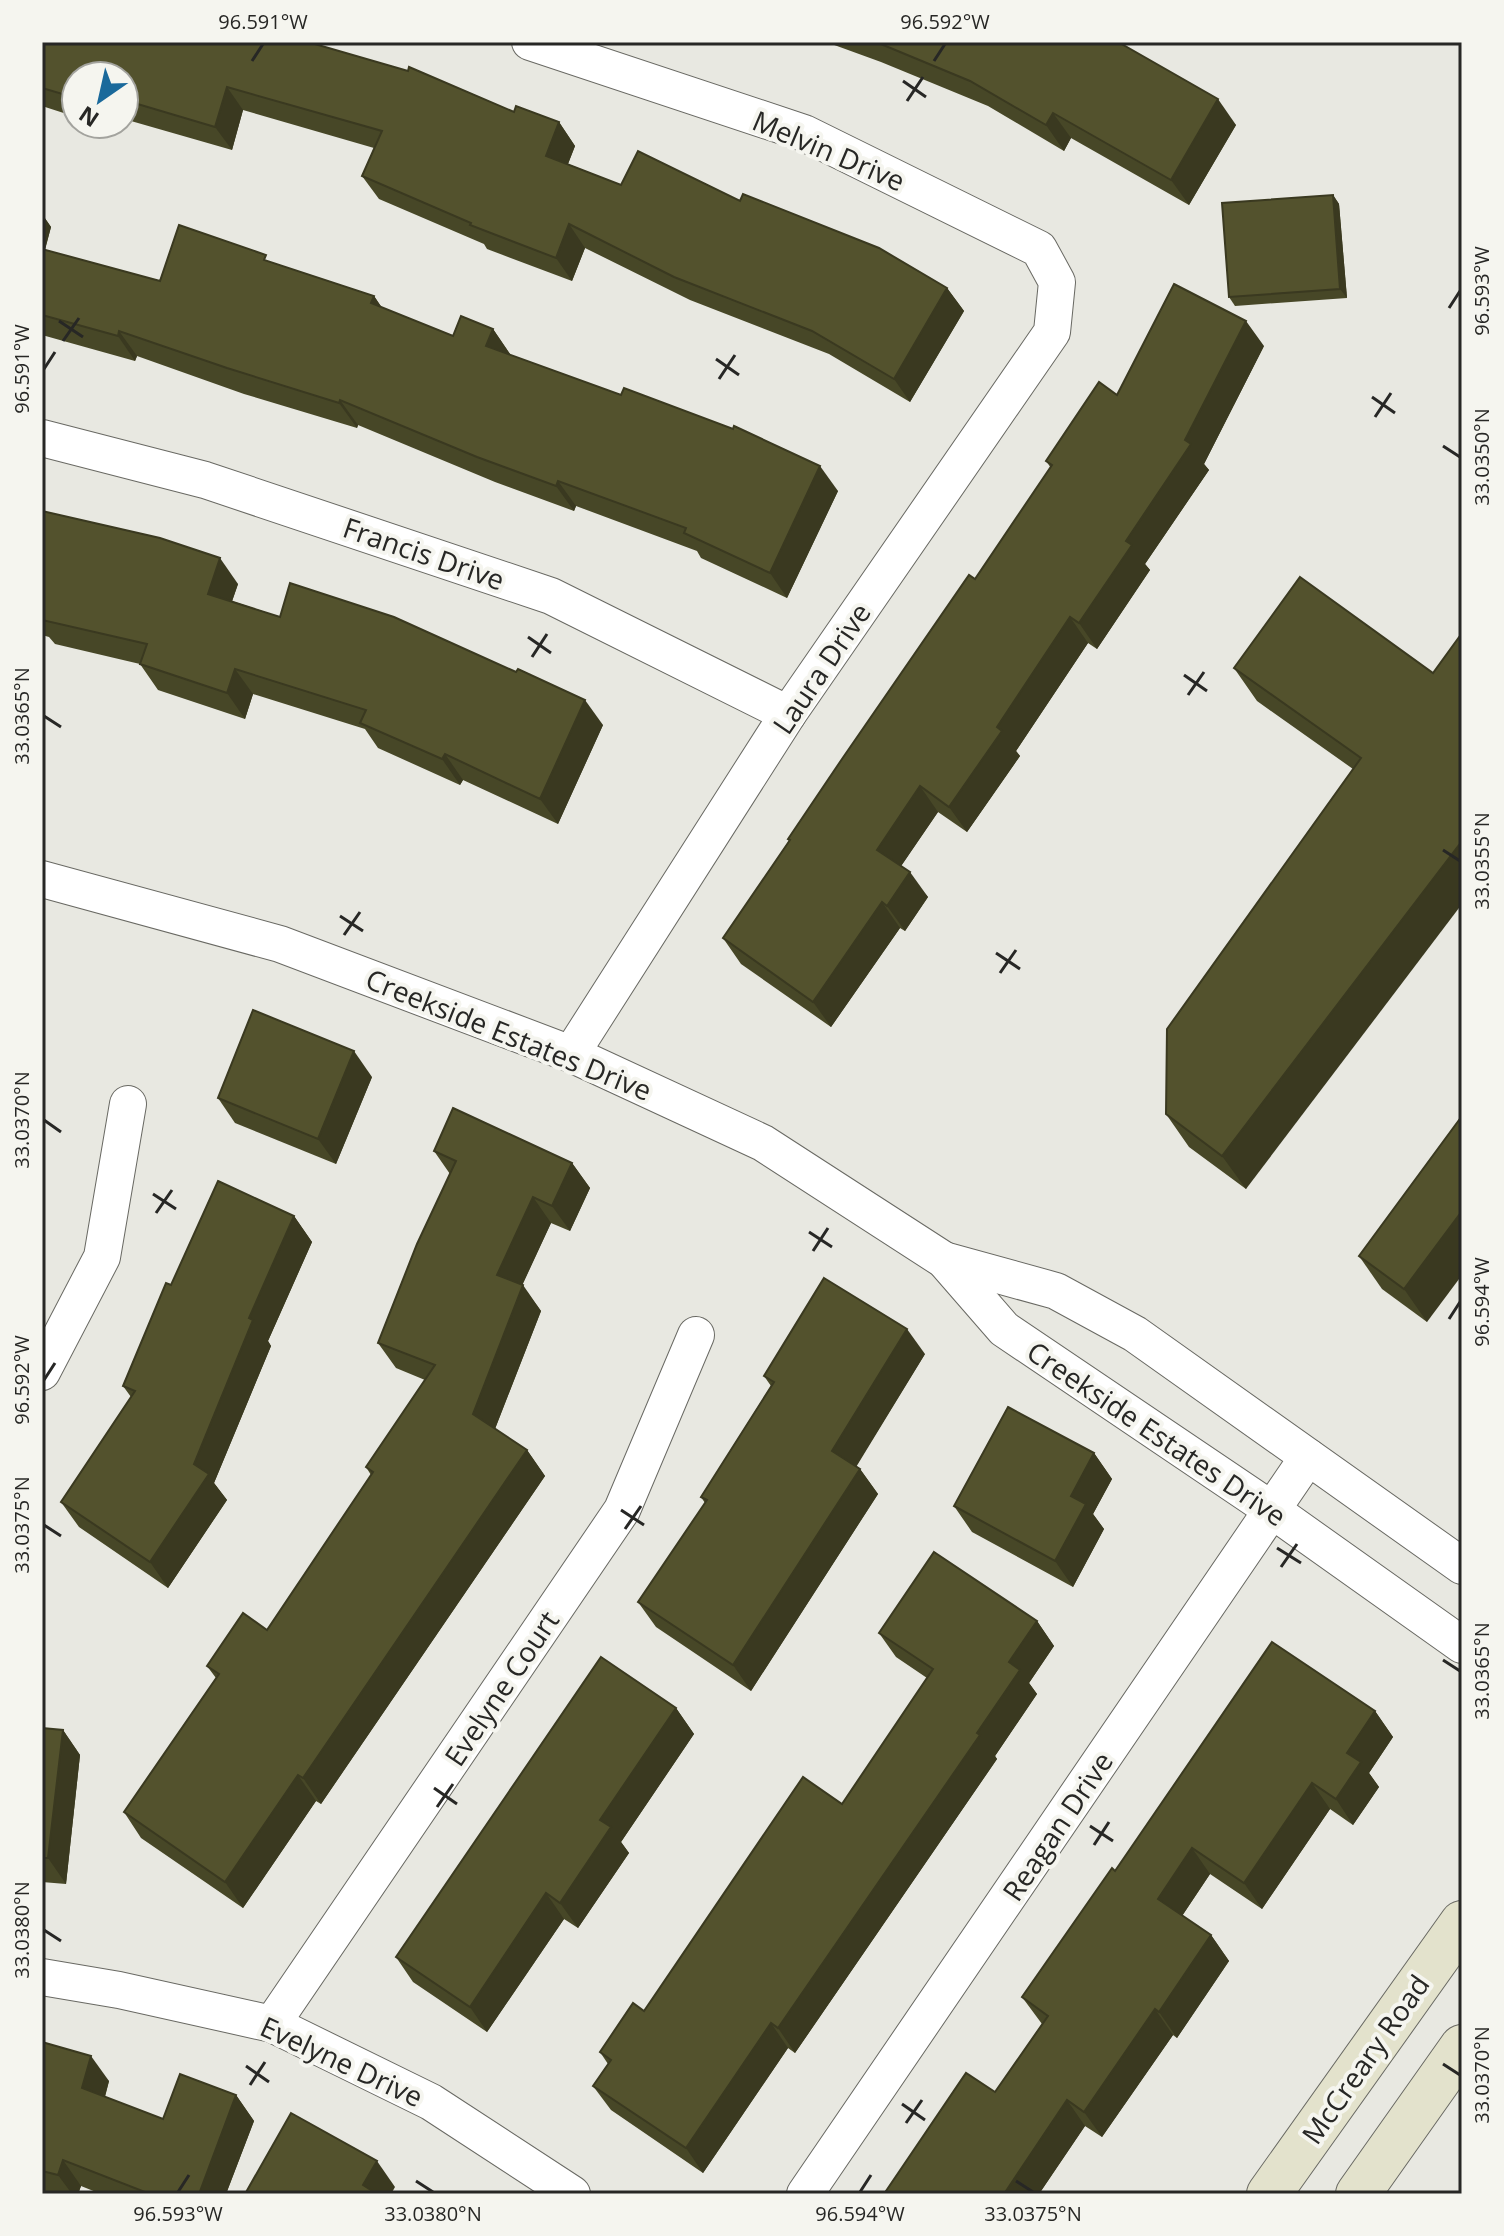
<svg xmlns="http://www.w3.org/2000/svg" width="1504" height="2236" font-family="'Open Sans',sans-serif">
<rect width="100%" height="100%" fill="#e8e8e1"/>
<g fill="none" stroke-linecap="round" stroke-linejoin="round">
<defs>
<g id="street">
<polyline points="530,42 804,133 1039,249 1057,282 1052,332 788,714 571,1054"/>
<polyline points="42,438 205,480 551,596 788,714"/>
<polyline points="42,879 280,944 571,1054 763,1143 944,1260 1004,1329 1272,1510 1462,1645"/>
<polyline points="944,1260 1056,1291 1135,1334 1462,1566"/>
<polyline points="42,1372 102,1257 128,1104"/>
<polyline points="42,1977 119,1990 272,2024 431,2102 572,2194"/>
<polyline points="272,2024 622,1510 696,1335"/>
<polyline points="805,2194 1308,1457"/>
</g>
<g id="secondary">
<polyline points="1269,2194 1462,1923"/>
<polyline points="1358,2194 1462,2047"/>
</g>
</defs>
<use href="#street" stroke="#696963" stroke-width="38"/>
<use href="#secondary" stroke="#696963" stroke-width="46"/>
<use href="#street" stroke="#fff" stroke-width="36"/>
<use href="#secondary" stroke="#e3e2cc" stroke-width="44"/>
</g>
<g fill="#474727">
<polygon points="42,42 514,112 559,122 575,146 568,164 621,185 740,201 947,288 964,311 910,402 829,354 690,300 585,248 572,281 487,249 484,244 379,199 362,176 374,148 243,110 232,150 124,119 124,76 76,76 76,117 42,106"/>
<polygon points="826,42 1118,42 1236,125 1189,205 1071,138 1064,151 988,106 881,62"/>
<polygon points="100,124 120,124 118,130"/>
<polygon points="1333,195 1339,204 1347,298 1235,306 1229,297"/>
<polygon points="42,214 51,227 45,250 160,281 271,262 374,296 382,308 453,336 493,329 510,354 510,355 838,491 787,598 701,558 697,551 576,506 574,511 495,482 358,425 357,428 244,394 137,356 135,361 42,335"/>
<polygon points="1264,346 1204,464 1209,470 1145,564 1150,570 1097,649 1088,643 1016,751 1020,756 967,832 938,812 901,866 928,897 905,931 900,928 831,1027 741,964 723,938 789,841 788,839 975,579 1051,468 1046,461 1117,395"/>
<polygon points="42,511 238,584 232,601 603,725 558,824 463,780 460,785 378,748 365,729 253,694 245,719 158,690 140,664 55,644 49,637 42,635"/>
<polygon points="1234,668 1433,673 1246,1189 1189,1147 1166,1114 1353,769 1257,701"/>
<polygon points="372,1077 336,1164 235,1123 218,1098"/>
<polygon points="1462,1116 1427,1322 1382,1289 1359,1256"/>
<polygon points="434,1151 572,1163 590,1188 570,1231 551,1223 522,1285 541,1311 495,1429 527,1450 545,1476 321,1804 316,1801 243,1908 141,1838 124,1812 216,1678 207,1666 267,1630 371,1475 366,1467 425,1380 396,1368 378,1343 450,1174"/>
<polygon points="294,1216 312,1242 268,1341 271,1346 214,1483 227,1500 168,1588 79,1527 61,1502 131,1397 123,1386 171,1285"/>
<polygon points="925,1354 856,1466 860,1469 878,1494 751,1691 656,1627 638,1602 705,1503 701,1497 771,1386 764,1376"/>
<polygon points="1094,1453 1112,1479 1093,1514 1104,1529 1073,1587 972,1532 954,1506"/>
<polygon points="1037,1621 1054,1646 1029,1683 1037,1694 995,1756 997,1759 795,2053 788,2048 703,2173 611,2110 593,2086 608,2064 600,2052 644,2011 842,1804 927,1678 896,1657 879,1633"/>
<polygon points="676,1708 694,1734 621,1842 629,1853 578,1928 564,1919 487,2032 413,1982 396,1957"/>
<polygon points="1375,1711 1393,1737 1369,1773 1379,1787 1353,1825 1330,1809 1262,1909 1210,1874 1182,1916 1211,1935 1229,1961 1177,2038 1173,2035 1102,2137 1085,2126 1039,2194 884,2194 995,2092 1042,2024 1022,1997 1115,1871"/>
<polygon points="42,1728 63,1730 80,1755 66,1884 42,1882"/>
<polygon points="42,2042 109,2081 105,2097 163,2119 236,2095 254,2121 226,2194 101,2194 81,2186 78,2194 52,2194 42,2191"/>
</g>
<g fill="#3a3920">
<polygon points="227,87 243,110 232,150 215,127"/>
<polygon points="1218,99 1236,125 1189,205 1171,180"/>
<polygon points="1053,113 1071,138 1064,151 1046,125"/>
<polygon points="559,122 575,146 562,179 546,156"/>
<polygon points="1333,195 1339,204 1347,298 1340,289"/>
<polygon points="42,214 51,227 42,260"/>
<polygon points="569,224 585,248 572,281 556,258"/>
<polygon points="947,288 964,311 910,402 894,379"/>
<polygon points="374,296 391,321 371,303"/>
<polygon points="1246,321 1264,346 1204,464 1209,470 1145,564 1150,570 1097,649 1079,623 1185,440"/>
<polygon points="493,329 510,354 503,371 486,346"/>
<polygon points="119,331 137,356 135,361 118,336"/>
<polygon points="340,400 358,425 357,428 339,403"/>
<polygon points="820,466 838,491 787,598 770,573"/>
<polygon points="558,481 576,506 574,511 556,486"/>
<polygon points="220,558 238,584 226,619 208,594"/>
<polygon points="1070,617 1088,643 1016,751 1020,756 967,832 949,807 997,727"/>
<polygon points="235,669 253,694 245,719 227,693"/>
<polygon points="585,700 603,725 558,824 540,799"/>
<polygon points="445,754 463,780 460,785 442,759"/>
<polygon points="920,786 938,812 895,875 877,850"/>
<polygon points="1462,841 1462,904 1246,1189 1222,1156"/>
<polygon points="910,872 928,897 905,931 887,906"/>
<polygon points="882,902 900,928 831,1027 813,1002"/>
<polygon points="354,1051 372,1077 336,1164 318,1139"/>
<polygon points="572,1163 590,1188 570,1231 552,1206"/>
<polygon points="533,1197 551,1223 515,1301 497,1275"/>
<polygon points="1462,1211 1462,1275 1427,1322 1404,1289"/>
<polygon points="294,1216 312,1242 268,1341 271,1346 214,1483 227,1500 168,1588 150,1562 194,1464 249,1318"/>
<polygon points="523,1285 541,1311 491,1439 473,1414"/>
<polygon points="907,1329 925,1354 850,1477 832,1451"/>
<polygon points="527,1450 545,1476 321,1804 303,1778"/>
<polygon points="1094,1453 1112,1479 1093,1514 1104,1529 1073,1587 1055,1561 1071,1496"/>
<polygon points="860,1469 878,1494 751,1691 733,1665"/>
<polygon points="1037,1621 1054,1646 1029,1683 1037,1694 995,1756 997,1759 795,2053 778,2028 977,1733 1009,1662"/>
<polygon points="676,1708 694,1734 621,1842 629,1853 578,1928 560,1903 600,1820"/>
<polygon points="1375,1711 1393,1737 1369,1773 1379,1787 1353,1825 1336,1799 1347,1753"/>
<polygon points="63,1730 80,1755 66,1884 48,1858"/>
<polygon points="298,1775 316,1801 243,1908 225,1882"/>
<polygon points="1312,1783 1330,1809 1262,1909 1244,1883"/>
<polygon points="1192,1848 1210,1874 1176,1925 1158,1899"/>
<polygon points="546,1893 564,1919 487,2032 470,2007"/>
<polygon points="1211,1935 1229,1961 1177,2038 1159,2012"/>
<polygon points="1155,2009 1173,2035 1102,2137 1084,2112"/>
<polygon points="771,2023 788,2048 703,2173 686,2148"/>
<polygon points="91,2056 109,2081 100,2114 82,2088"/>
<polygon points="236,2095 254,2121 226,2194 199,2194"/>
<polygon points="1067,2100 1085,2126 1039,2194 1004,2194"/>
<polygon points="63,2160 81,2186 78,2194 72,2194 58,2175"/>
<polygon points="377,2161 395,2187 391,2194 370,2194 363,2185"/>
</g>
<g fill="#53522d" stroke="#3a3920" stroke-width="2">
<polygon points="42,42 308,42 408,71 409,67 514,112 516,106 559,122 546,156 621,185 638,151 740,201 743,194 879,248 947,288 894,379 812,331 674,277 569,224 556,258 470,225 471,223 362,176 382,131 227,87 215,127 124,100 124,76 76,76 76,98 42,88"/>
<polygon points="876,42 1118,42 1218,99 1171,180 1053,113 1046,125 970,81"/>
<polygon points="1333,195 1340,289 1229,297 1222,203"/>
<polygon points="179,225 266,255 264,260 374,296 371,303 453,336 461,316 493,329 486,346 621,395 624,388 733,429 734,426 820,466 770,573 684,533 686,528 558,481 556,486 477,457 340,400 339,403 227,368 119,331 118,336 42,315 42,249 160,281"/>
<polygon points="1174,284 1246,321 1185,440 1191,444 1126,541 1132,545 1079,623 1070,617 997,727 1002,731 949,807 920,786 877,850 910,872 887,906 882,902 813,1002 723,938 790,840 788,839 842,759 969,575 975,579 1052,465 1046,461 1099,382 1117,395"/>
<polygon points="42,511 160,538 220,558 208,594 280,617 290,583 394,617 516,672 518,669 585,700 540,799 445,754 442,759 360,723 366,710 235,669 227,693 140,664 147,644 42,620"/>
<polygon points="1300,577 1433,673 1462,633 1462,841 1222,1156 1166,1114 1167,1029 1361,758 1234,668"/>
<polygon points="253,1010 354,1051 318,1139 218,1098"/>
<polygon points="453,1108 572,1163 552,1206 533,1197 497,1275 523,1285 473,1414 527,1450 303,1778 298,1775 225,1882 124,1812 219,1674 207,1666 243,1613 267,1630 373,1472 366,1467 435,1365 378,1343 417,1244 456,1161 434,1151"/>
<polygon points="1462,1116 1462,1211 1404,1289 1359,1256"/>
<polygon points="218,1181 294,1216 249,1318 253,1320 194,1464 209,1474 150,1562 61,1502 135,1391 123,1386 166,1283 171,1285"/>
<polygon points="824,1278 907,1329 832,1451 860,1469 733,1665 638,1602 707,1500 701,1497 774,1382 764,1376"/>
<polygon points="1008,1407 1094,1453 1071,1496 1086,1504 1055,1561 954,1506"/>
<polygon points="934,1552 1037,1621 1009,1662 1020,1670 977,1733 980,1735 778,2028 771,2023 686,2148 593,2086 611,2060 600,2052 633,2003 644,2011 803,1777 842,1804 933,1669 879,1633"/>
<polygon points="1272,1642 1375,1711 1347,1753 1361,1762 1336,1799 1312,1783 1244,1883 1192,1848 1158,1899 1211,1935 1159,2012 1155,2009 1084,2112 1067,2100 1004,2194 884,2194 966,2073 995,2092 1048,2016 1022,1997 1112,1868 1115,1871"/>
<polygon points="601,1657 676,1708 600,1820 611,1827 560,1903 546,1893 470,2007 396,1957"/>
<polygon points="42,1728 63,1730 48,1858 42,1858"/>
<polygon points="42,2042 91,2056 82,2088 163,2119 180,2074 236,2095 199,2194 150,2194 63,2160 58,2175 42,2171"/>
<polygon points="291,2113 377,2161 363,2185 377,2194 245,2194"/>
</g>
<path fill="none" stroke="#272725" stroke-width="3" d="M252 61 263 44M934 61 945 44M903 81 926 97M907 101 923 77M1449 308 1460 291M59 321 83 337M63 341 79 318M716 359 739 375M44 369 55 352M719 379 735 355M1372 397 1395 413M1375 417 1391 393M1443 446 1460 457M528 637 551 653M532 657 547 634M1184 675 1207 691M1188 695 1204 672M44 716 61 727M1443 850 1460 861M340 916 363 931M344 935 360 912M996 953 1020 969M1000 973 1016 950M44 1120 61 1132M153 1194 176 1209M156 1213 172 1190M809 1232 832 1247M813 1251 828 1228M1449 1319 1460 1302M44 1380 55 1363M621 1510 644 1525M44 1525 61 1536M625 1529 641 1506M1277 1548 1301 1563M1281 1567 1297 1544M1443 1660 1460 1671M434 1788 457 1804M437 1807 453 1784M1090 1826 1113 1841M1094 1845 1109 1822M44 1930 61 1941M1443 2064 1460 2075M246 2066 269 2082M250 2085 265 2062M902 2104 925 2120M906 2123 922 2100M416 2181 433 2192M1016 2181 1033 2192M178 2192 189 2175M860 2192 871 2175"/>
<g text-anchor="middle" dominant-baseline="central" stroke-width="8" stroke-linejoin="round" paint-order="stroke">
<g font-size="28" fill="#272725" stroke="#f5f5ef">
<text transform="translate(829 150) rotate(23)">Melvin Drive</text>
<text transform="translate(424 553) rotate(19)">Francis Drive</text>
<text transform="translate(821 668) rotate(-56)">Laura Drive</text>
<text transform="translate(509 1034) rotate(22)">Creekside Estates Drive</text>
<text transform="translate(1157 1433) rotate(34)">Creekside Estates Drive</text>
<text transform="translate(501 1688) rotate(-56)">Evelyne Court</text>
<text transform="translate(1057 1826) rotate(-56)">Reagan Drive</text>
<text transform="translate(1365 2059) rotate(-55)">McCreary Road</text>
<text transform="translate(342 2061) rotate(25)">Evelyne Drive</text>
</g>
</g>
<rect width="1504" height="2236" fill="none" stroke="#f5f5ef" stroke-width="88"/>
<g transform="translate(100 100) rotate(214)"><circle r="38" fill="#f5f5ef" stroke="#a3a39e" stroke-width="2"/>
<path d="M0-6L14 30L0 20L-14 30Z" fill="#1a699b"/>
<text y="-12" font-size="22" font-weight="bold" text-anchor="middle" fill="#272725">N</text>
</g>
<rect x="44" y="44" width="1416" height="2148" fill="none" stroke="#272725" stroke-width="3"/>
<g font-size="20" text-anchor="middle" fill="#272725">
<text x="263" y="29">96.591°W</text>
<text x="945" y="29">96.592°W</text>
<text transform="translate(1482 291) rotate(-90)" y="7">96.593°W</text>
<text transform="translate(22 369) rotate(-90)" y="7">96.591°W</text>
<text transform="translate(1482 457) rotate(-90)" y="7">33.0350°N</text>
<text transform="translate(22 716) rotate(-90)" y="7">33.0365°N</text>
<text transform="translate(1482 861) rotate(-90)" y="7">33.0355°N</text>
<text transform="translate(22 1120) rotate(-90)" y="7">33.0370°N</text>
<text transform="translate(1482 1302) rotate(-90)" y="7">96.594°W</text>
<text transform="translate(22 1380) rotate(-90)" y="7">96.592°W</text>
<text transform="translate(22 1525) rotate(-90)" y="7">33.0375°N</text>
<text transform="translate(1482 1671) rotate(-90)" y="7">33.0365°N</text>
<text transform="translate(22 1930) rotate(-90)" y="7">33.0380°N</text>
<text transform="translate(1482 2075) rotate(-90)" y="7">33.0370°N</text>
<text x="178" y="2221">96.593°W</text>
<text x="433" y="2221">33.0380°N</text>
<text x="860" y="2221">96.594°W</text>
<text x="1033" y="2221">33.0375°N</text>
</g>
</svg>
